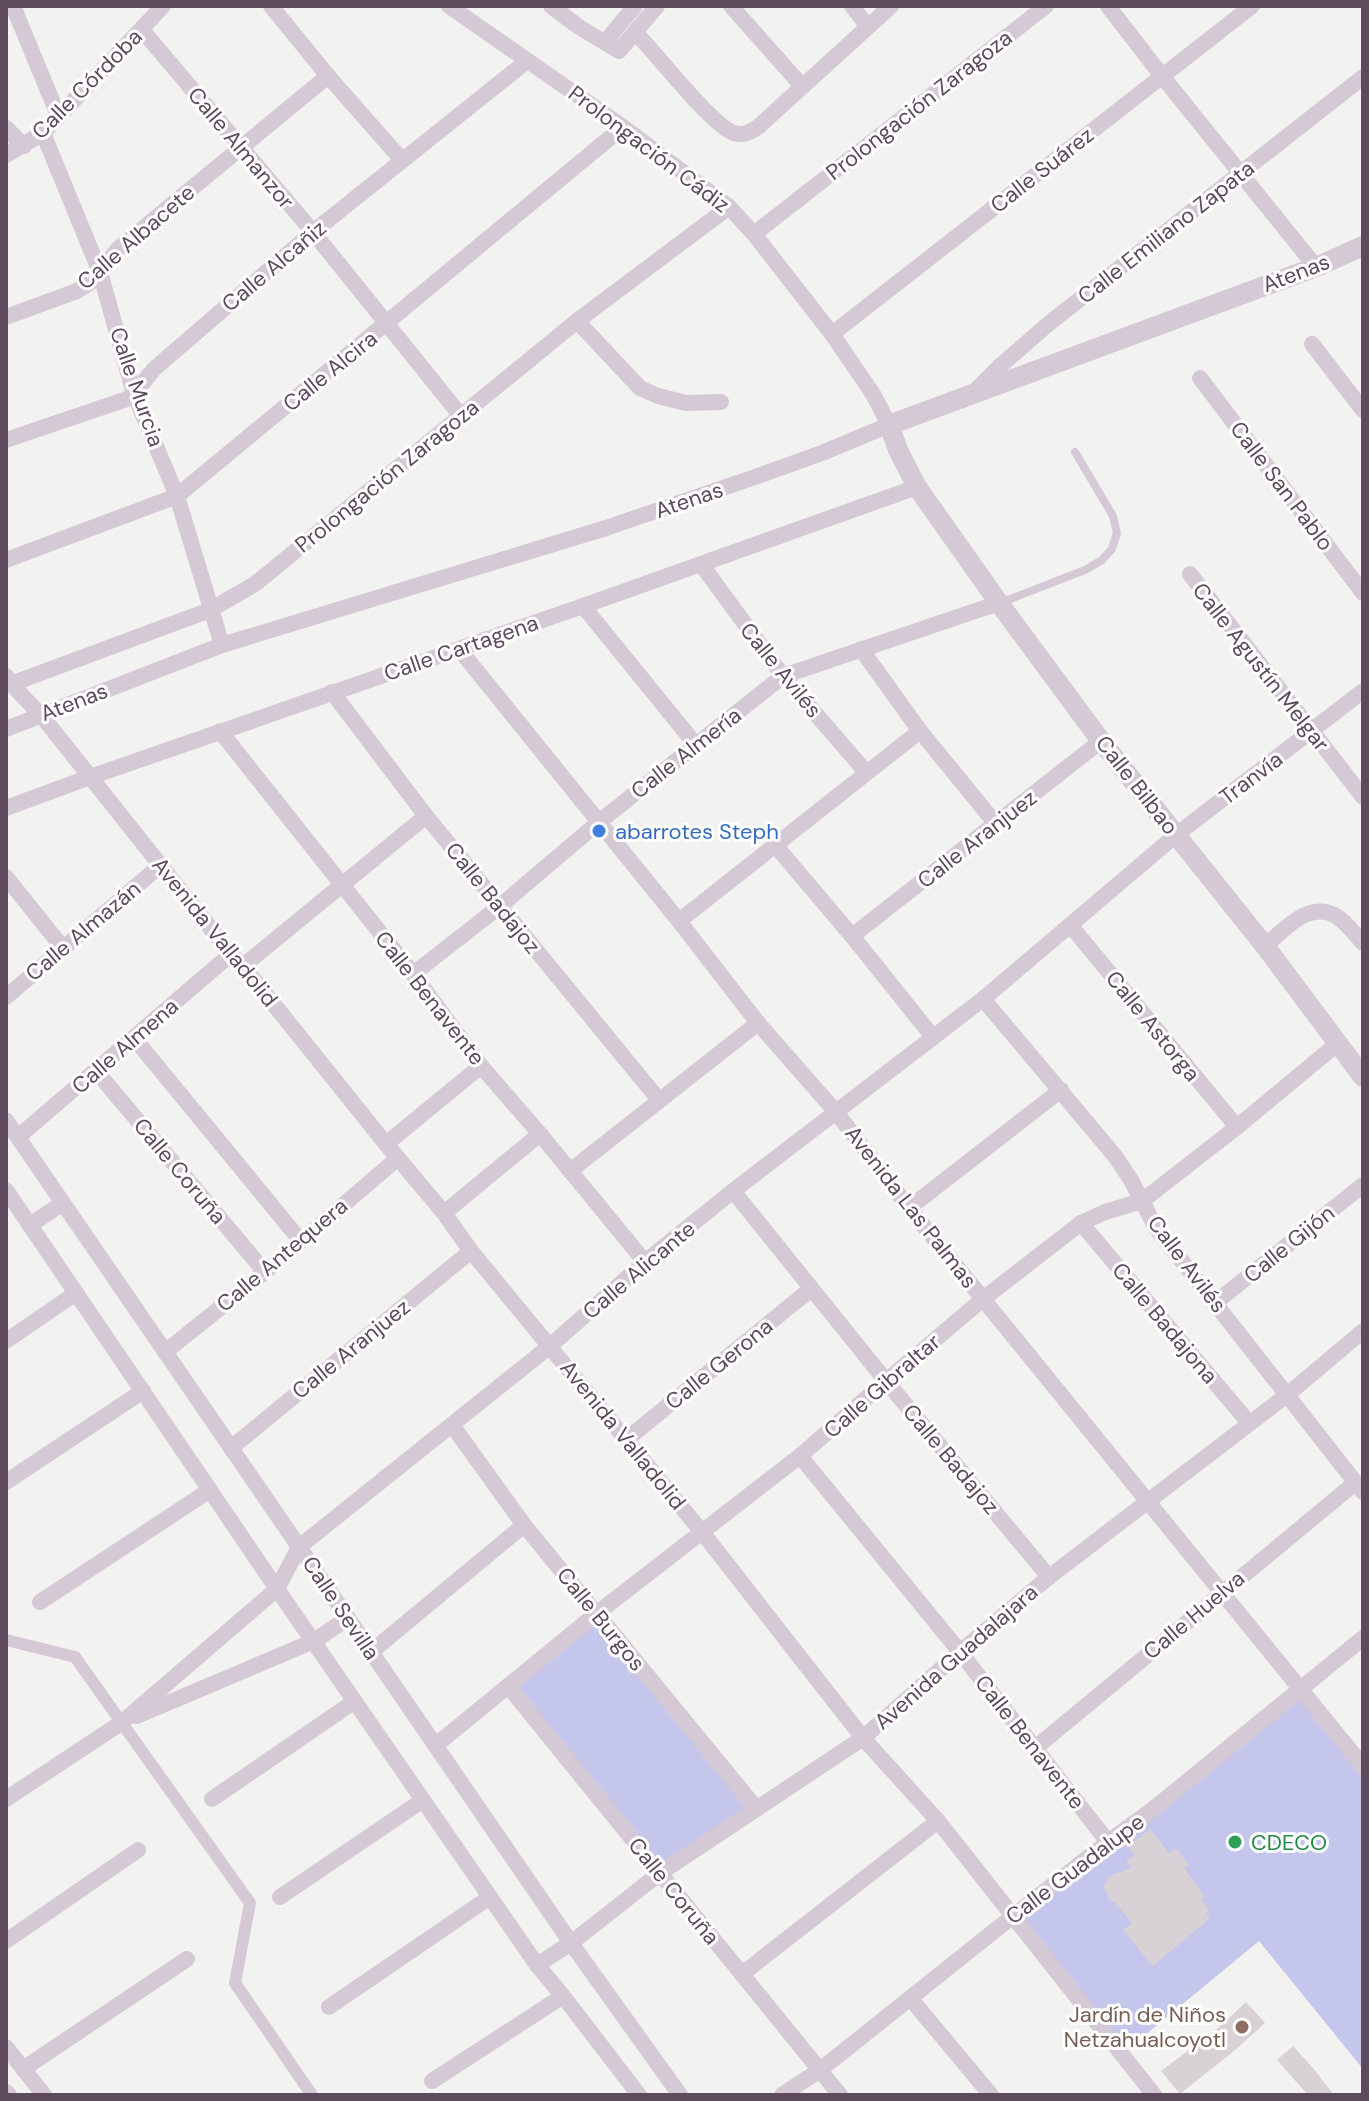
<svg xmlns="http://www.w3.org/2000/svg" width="1369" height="2101" font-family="'DM Sans',sans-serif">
<rect width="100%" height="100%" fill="#f2f3f1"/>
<g fill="#c4c6ec">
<polygon points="596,1614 756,1808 660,1873 508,1686"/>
<polygon points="1300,1690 1363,1767 1363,2069 1259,1941 1122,2054 1013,1916"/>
</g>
<g fill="#d8d1d6">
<polygon points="1150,1829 1169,1853 1176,1848 1189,1865 1184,1868 1205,1897 1201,1900 1209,1910 1206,1913 1210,1918 1153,1966 1123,1930 1132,1923 1116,1904 1109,1900 1104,1887 1108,1878 1112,1875 1132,1868 1126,1861 1135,1855 1128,1846"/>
<polygon points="1246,2002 1265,2023 1234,2051 1180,2094 1161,2071 1217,2029"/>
<polygon points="1293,2046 1313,2068 1334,2095 1308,2095 1277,2060"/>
</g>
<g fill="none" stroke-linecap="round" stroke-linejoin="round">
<polyline stroke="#d6c9d6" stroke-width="8" points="1000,603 1085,570 1102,560 1112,549 1117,533 1113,516 1075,452"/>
<polyline stroke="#d6c9d6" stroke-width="12" points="6,1640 75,1657 250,1903 235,1983 312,2095"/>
<g stroke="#d6c9d6" stroke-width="16">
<polyline points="13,6 58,115"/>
<polyline points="271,6 328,76 402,160"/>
<polyline points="551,6 579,27 619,51 657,6"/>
<polyline points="731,6 802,86"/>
<polyline points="852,6 868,27"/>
<polyline points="1108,6 1162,76 1316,267"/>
<polyline points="142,30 313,232 461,416"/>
<path d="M635 32C656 53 711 125 734 133 744 136 750 132 758 127L891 6"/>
<polyline points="605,42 635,6"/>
<polyline points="6,128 24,146"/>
<polyline points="43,133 100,272 134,394 177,496 222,645"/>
<polyline points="6,155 43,133 163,6"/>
<polyline points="754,234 1046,6"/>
<polyline points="6,317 77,291 93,281 118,249 328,76"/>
<polyline points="577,321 640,388 658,396 686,403 721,402"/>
<polyline points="832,334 1252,6"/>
<polyline points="1312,344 1363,410"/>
<polyline points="1200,378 1363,593"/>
<polyline points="975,391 1000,366 1047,325 1363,77"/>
<polyline points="6,440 127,399 134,394 154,369 313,232 527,61"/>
<polyline points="6,560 177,496 623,127"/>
<polyline points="701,564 783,676 866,772"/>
<polyline points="1190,574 1363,797"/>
<polyline points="583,606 696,745"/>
<polyline points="459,649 679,921 758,1023 836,1112 909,1208 1363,1766"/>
<polyline points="861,649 920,731 996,824"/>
<polyline points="6,676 11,684 41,715 231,954 243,966 386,1144 444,1213 471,1251 702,1532 863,1738 938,1821 1154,2095"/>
<polyline points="11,684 210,610 255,584 577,321 729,207"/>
<polyline points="332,692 426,816 659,1100"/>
<polyline points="6,729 222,645 606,528 758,476 822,453 889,425 873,394 832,334 754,234 729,207 623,127 449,6"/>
<polyline points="220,731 413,974 481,1066 540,1134 645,1262"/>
<polyline points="6,808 90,777 583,606 917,487"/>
<polyline points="775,845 852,936 933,1037"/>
<polyline points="6,877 63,948"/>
<polyline points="679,921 920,731"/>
<polyline points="1070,925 1237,1127"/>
<polyline points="852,936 1101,741"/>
<path d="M1265 946C1284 930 1309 900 1336 916 1346 922 1355 934 1363 943"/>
<polyline points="243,966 426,816"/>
<polyline points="413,974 499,907 599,822 783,676 999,603"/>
<polyline points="6,997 161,865"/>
<polyline points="983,999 1115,1156 1131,1180 1156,1228 1363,1492"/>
<polyline points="134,1038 300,1240"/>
<polyline points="96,1071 265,1272"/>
<polyline points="6,1120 571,1943 680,2095"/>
<polyline points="18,1137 231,954"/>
<polyline points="386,1144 481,1066"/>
<polyline points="570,1171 758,1023"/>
<polyline points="6,1190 277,1589 537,1965 563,1996 639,2095"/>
<polyline points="733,1191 886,1381 1049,1577"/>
<polyline points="909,1208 1061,1090"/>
<polyline points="444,1213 540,1134"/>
<polyline points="1081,1223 1249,1423"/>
<polyline points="30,1225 63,1203"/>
<polyline points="1216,1302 1363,1185"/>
<polyline points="6,1341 76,1293"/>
<polyline points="165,1352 265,1272 398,1158"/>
<polyline points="452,1425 524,1525 756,1808"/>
<polyline points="627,1439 811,1289"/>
<polyline points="231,1448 471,1251"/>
<polyline points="800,1456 960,1652 1108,1842"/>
<polyline points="6,1482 143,1391"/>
<polyline points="40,1602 210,1490"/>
<polyline points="371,1652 524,1525"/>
<polyline points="508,1686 840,2095"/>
<polyline points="137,1716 314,1641 348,1618"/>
<polyline points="436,1745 596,1614 800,1456 886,1381 983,1299 1081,1223 1105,1212 1142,1201 1237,1127 1337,1044"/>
<polyline points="1034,1749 1355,1483"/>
<polyline points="6,1799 121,1723 277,1589 299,1547 550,1346 645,1262 733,1191 983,999 1176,835 1363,691"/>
<polyline points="212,1799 355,1701"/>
<polyline points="280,1897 423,1800"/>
<polyline points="6,1941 138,1850"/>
<polyline points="537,1965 571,1943 660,1873 863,1738 960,1652 1049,1577 1287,1395 1363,1331"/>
<polyline points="742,1974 938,1821"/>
<polyline points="910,1998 991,2095"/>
<polyline points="329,2007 490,1897"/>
<polyline points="6,2047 44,2095"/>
<polyline points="23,2069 187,1959"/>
<polyline points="432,2081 563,1996"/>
<polyline points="6,2092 9,2095"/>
<polyline points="782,2095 820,2070 1013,1916 1108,1842 1152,1810 1363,1638"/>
</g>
<polyline stroke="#d6c9d6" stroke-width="20" points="1363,246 1316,267 889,425 898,450 917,487 999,603 1101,741 1265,946 1363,1077"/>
</g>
<circle fill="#3f7fe0" stroke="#fff" stroke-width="3" cx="599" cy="831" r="8"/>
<circle fill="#2e9e5b" stroke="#fff" stroke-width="3" cx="1235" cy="1842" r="8"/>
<circle fill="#8d6e63" stroke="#fff" stroke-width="3" cx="1242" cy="2027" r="8"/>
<g text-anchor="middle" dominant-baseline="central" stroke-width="6" stroke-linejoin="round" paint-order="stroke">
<g font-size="22" fill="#5d4a5c" stroke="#fff">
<text transform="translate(87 84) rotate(-45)">Calle Córdoba</text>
<text transform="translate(919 105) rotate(-38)">Prolongación Zaragoza</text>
<text transform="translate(241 148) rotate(50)">Calle Almanzor</text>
<text transform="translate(649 149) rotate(37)">Prolongación Cádiz</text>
<text transform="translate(1042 170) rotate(-38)">Calle Suárez</text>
<text transform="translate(1166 232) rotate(-38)">Calle Emiliano Zapata</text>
<text transform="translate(136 237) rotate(-41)">Calle Albacete</text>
<text transform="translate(274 266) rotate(-40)">Calle Alcañiz</text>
<text transform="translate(1296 273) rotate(-21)">Atenas</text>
<text transform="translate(330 371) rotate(-39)">Calle Alcira</text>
<text transform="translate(137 387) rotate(71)">Calle Murcia</text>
<text transform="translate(387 476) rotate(-39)">Prolongación Zaragoza</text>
<text transform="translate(1282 486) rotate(53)">Calle San Pablo</text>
<text transform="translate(689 500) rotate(-19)">Atenas</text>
<text transform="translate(461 648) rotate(-19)">Calle Cartagena</text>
<text transform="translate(1261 667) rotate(52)">Calle Agustín Melgar</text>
<text transform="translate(781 670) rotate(51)">Calle Avilés</text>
<text transform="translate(74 702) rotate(-21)">Atenas</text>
<text transform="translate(686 753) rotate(-38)">Calle Almería</text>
<text transform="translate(1251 778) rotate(-37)">Tranvía</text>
<text transform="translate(1137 785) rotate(52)">Calle Bilbao</text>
<text transform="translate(977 839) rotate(-38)">Calle Aranjuez</text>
<text transform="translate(493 898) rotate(51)">Calle Badajoz</text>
<text transform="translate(83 931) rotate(-40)">Calle Almazán</text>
<text transform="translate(215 932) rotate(51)">Avenida Valladolid</text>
<text transform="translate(430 998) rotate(52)">Calle Benavente</text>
<text transform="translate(1153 1026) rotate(51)">Calle Astorga</text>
<text transform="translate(125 1046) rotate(-41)">Calle Almena</text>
<text transform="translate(180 1171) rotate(50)">Calle Coruña</text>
<text transform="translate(911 1207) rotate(52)">Avenida Las Palmas</text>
<text transform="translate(1289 1244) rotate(-39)">Calle Gijón</text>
<text transform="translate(282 1255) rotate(-40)">Calle Antequera</text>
<text transform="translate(1187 1264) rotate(53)">Calle Avilés</text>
<text transform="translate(639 1270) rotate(-40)">Calle Alicante</text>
<text transform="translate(1165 1323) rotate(50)">Calle Badajona</text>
<text transform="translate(351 1349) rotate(-39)">Calle Aranjuez</text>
<text transform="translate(719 1364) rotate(-39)">Calle Gerona</text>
<text transform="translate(882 1386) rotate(-41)">Calle Gibraltar</text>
<text transform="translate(623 1435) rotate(51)">Avenida Valladolid</text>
<text transform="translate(951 1459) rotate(50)">Calle Badajoz</text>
<text transform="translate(341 1608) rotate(56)">Calle Sevilla</text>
<text transform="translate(1194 1615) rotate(-40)">Calle Huelva</text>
<text transform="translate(601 1619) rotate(51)">Calle Burgos</text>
<text transform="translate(956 1657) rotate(-41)">Avenida Guadalajara</text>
<text transform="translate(1030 1742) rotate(52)">Calle Benavente</text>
<text transform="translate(1075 1869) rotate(-37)">Calle Guadalupe</text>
<text transform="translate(674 1891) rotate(51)">Calle Coruña</text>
</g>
<g font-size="22" fill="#366cbe" stroke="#fff" text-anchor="start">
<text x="615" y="831">abarrotes Steph</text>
</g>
<g font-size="22" fill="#27864d" stroke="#fff" text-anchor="start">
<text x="1251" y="1842">CDECO</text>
</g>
<g font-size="22" fill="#785e54" stroke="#fff" text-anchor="end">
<text x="1226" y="2014">Jardín de Niños<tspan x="1226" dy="25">Netzahualcoyotl</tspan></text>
</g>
</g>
<rect width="1369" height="2101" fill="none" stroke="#5d4a5c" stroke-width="16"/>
</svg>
